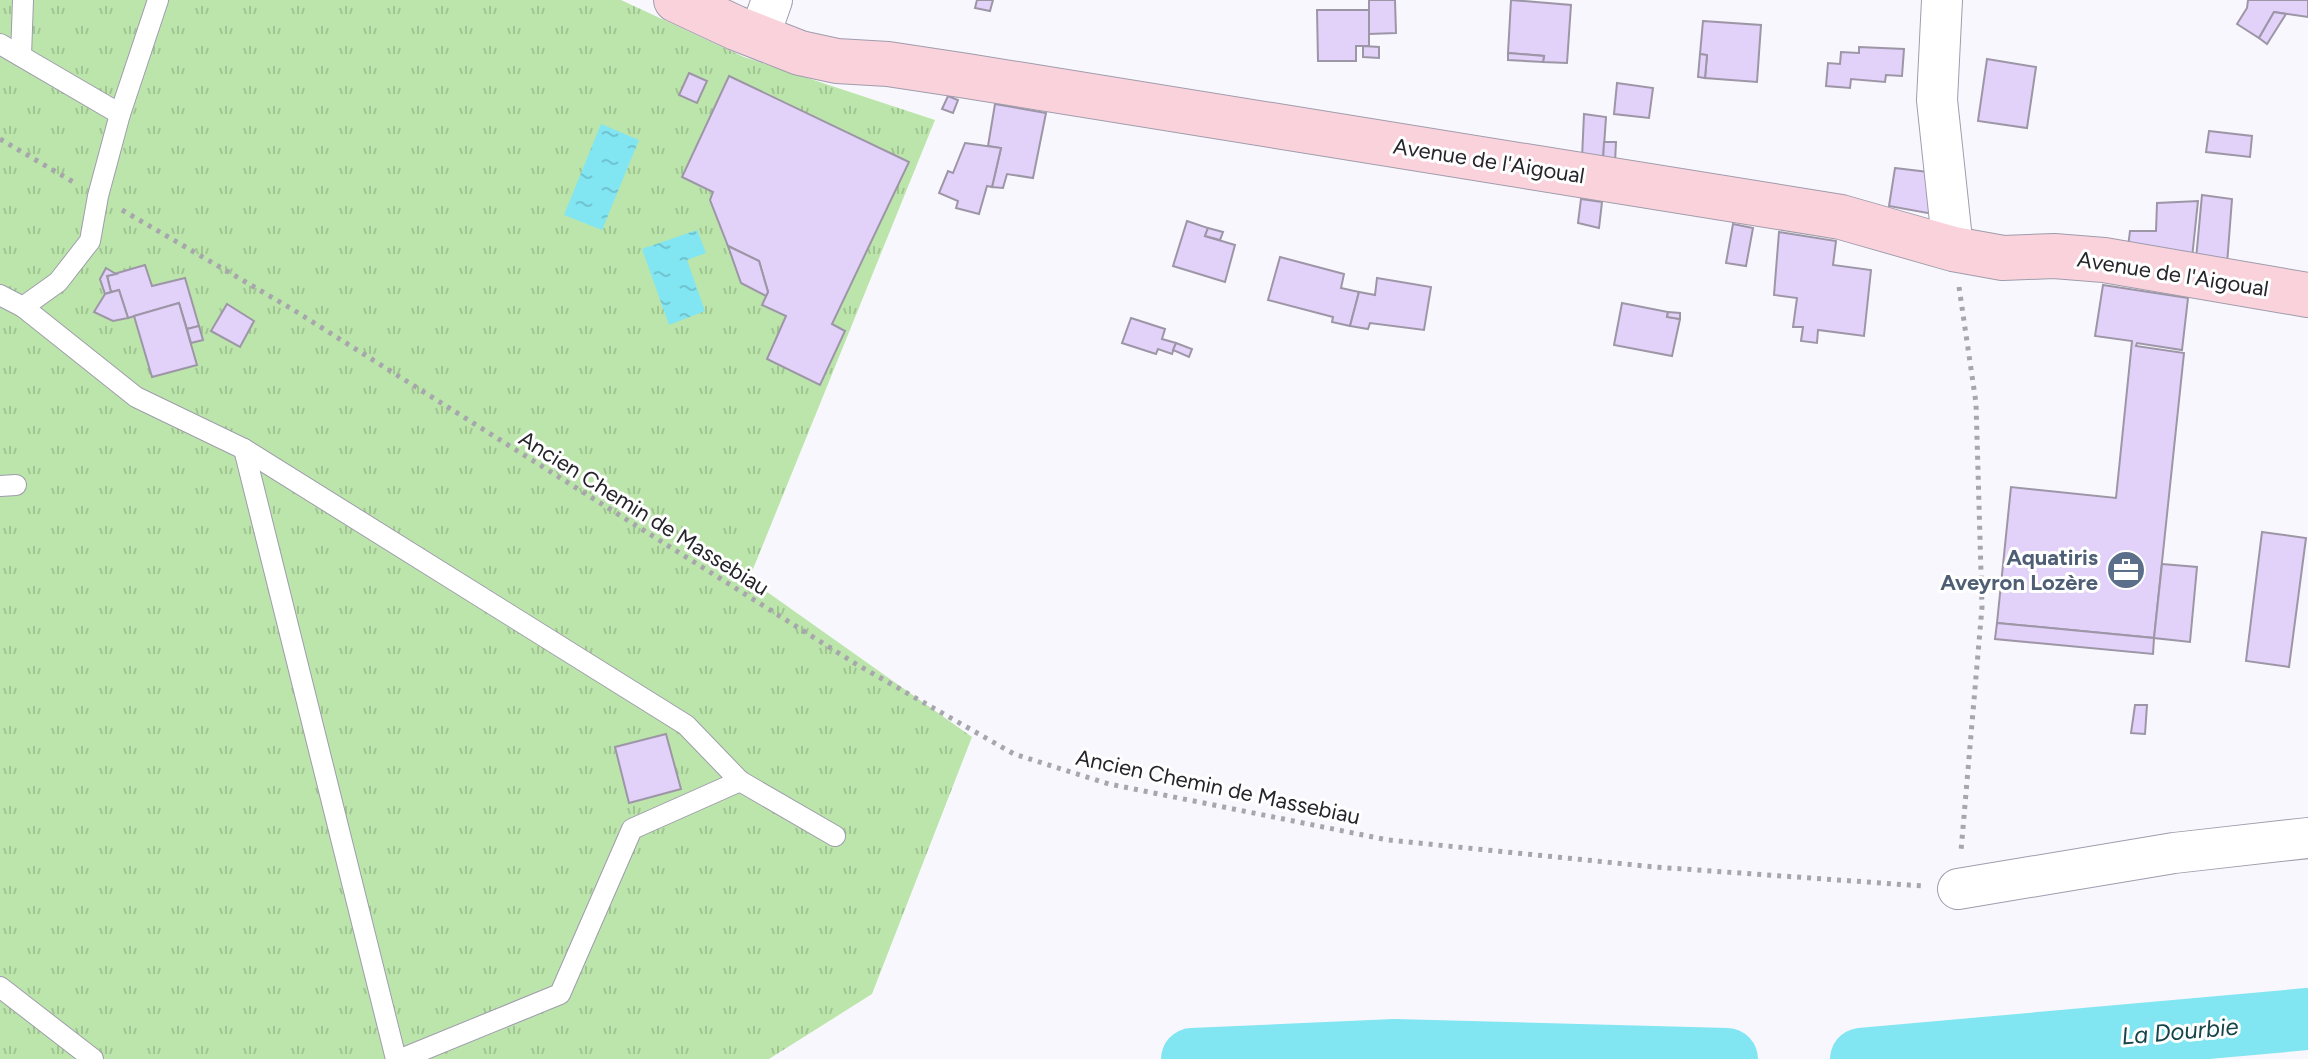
<svg xmlns="http://www.w3.org/2000/svg" width="2308" height="1059" font-family="Figtree,sans-serif">
<defs>
<pattern id="park-tufts" width="24" height="20" patternUnits="userSpaceOnUse" patternTransform="scale(2)"><rect width="24" height="20" fill="#bce5ab"/><path d="M3 7l-1-3M5 7V3M7 7l1-3M15 17l-1-3M17 17v-4M19 17l1-3" fill="none" stroke="#a1c493"/></pattern>
<pattern id="water-ripples" width="26" height="14" patternUnits="userSpaceOnUse" patternTransform="scale(2)"><rect width="26" height="14" fill="#81e5f2"/><path d="M2 4q2-2 4 0t4 0M15 11q2-2 4 0t4 0" fill="none" stroke="#6fc4d0"/></pattern>
</defs>
<rect width="100%" height="100%" fill="#f9f7fe"/>
<polygon fill="url(#park-tufts)" points="0,0 621,0 744,57 935,120 749,579 972,737 872,994 769,1059 0,1059"/>
<g fill="url(#water-ripples)">
<polygon points="601,124 639,140 602,230 564,215"/>
<polygon points="697,230 706,253 687,260 705,311 669,325 642,249"/>
</g>
<g fill="none" stroke-linecap="round" stroke-linejoin="round">
<g stroke="#81e5f2" stroke-width="62">
<polyline points="1192,1059 1395,1050 1727,1059"/>
<polyline points="1861,1059 2308,1019"/>
</g>
</g>
<g fill="#e2d1f9" stroke="#9d96a6" stroke-width="2">
<polygon points="977,0 993,0 990,11 975,8"/>
<polygon points="1369,0 1395,0 1396,33 1369,34"/>
<polygon points="1511,0 1571,5 1567,63 1543,62 1544,56 1508,53"/>
<polygon points="2248,0 2308,0 2308,17 2274,12 2259,38 2237,24 2247,8"/>
<polygon points="1317,10 1369,10 1369,46 1356,46 1356,61 1318,61"/>
<polygon points="2274,12 2286,14 2267,44 2259,38"/>
<polygon points="1703,21 1761,25 1757,82 1705,78 1707,55 1700,54"/>
<polygon points="1363,46 1379,47 1379,58 1363,57"/>
<polygon points="1859,47 1904,49 1902,76 1886,75 1885,82 1851,79 1850,88 1826,86 1828,63 1840,64 1841,52 1859,53"/>
<polygon points="1508,53 1544,56 1543,62 1508,60"/>
<polygon points="1700,54 1707,55 1705,78 1698,77"/>
<polygon points="1987,59 2036,67 2027,128 1978,121"/>
<polygon points="689,73 707,81 697,103 679,95"/>
<polygon points="729,76 909,162 832,324 845,331 820,385 767,359 786,316 762,305 768,292 759,261 728,246 710,200 713,192 682,177"/>
<polygon points="1617,83 1653,88 1649,118 1614,114"/>
<polygon points="948,96 958,100 953,113 942,109"/>
<polygon points="995,104 1046,113 1033,178 1007,174 1003,188 992,187 1001,148 988,146"/>
<polygon points="1584,114 1606,117 1603,161 1582,158"/>
<polygon points="2209,131 2252,136 2250,157 2206,152"/>
<polygon points="1604,142 1616,142 1615,163 1603,161"/>
<polygon points="965,143 1001,148 992,187 987,186 979,214 956,208 958,201 939,193 948,171 953,173"/>
<polygon points="1895,168 1928,172 1944,216 1889,206"/>
<polygon points="2202,195 2232,199 2227,264 2196,259"/>
<polygon points="1581,199 1602,202 1599,228 1578,223"/>
<polygon points="2198,201 2192,258 2128,247 2130,231 2156,231 2157,203"/>
<polygon points="1187,221 1208,228 1205,236 1235,245 1225,282 1173,266"/>
<polygon points="1733,224 1753,228 1746,266 1726,263"/>
<polygon points="1208,228 1223,232 1220,240 1205,236"/>
<polygon points="1779,232 1836,241 1833,265 1871,270 1864,336 1818,330 1817,343 1801,341 1803,327 1793,327 1797,298 1774,295"/>
<polygon points="728,246 759,261 768,292 766,296 741,283"/>
<polygon points="1280,257 1344,274 1341,288 1359,292 1350,326 1332,322 1333,317 1268,300"/>
<polygon points="145,265 152,286 185,278 199,326 187,329 179,303 128,318 119,290 111,292 107,276"/>
<polygon points="106,268 116,274 107,276 111,292 105,294 100,279"/>
<polygon points="1377,278 1431,287 1424,330 1370,323 1368,329 1350,326 1359,292 1375,295"/>
<polygon points="2103,285 2188,298 2182,350 2137,343 2136,346 2184,353 2154,638 1997,623 2011,487 2116,498 2132,341 2095,336"/>
<polygon points="119,290 128,318 113,321 94,312 105,294"/>
<polygon points="179,303 197,365 152,377 134,316"/>
<polygon points="1622,303 1668,312 1667,317 1680,319 1672,356 1614,345"/>
<polygon points="227,304 254,321 240,347 211,331"/>
<polygon points="1668,312 1680,313 1680,319 1667,317"/>
<polygon points="1131,318 1165,329 1162,339 1176,343 1172,354 1158,349 1156,354 1122,343"/>
<polygon points="199,326 203,340 191,343 187,329"/>
<polygon points="1176,343 1192,349 1189,357 1173,350"/>
<polygon points="2262,532 2306,538 2289,667 2246,661"/>
<polygon points="2162,564 2197,567 2190,642 2154,638"/>
<polygon points="1997,623 2154,638 2153,654 1995,639"/>
<polygon points="2135,705 2147,705 2145,734 2131,733"/>
<polygon points="666,734 681,789 629,803 615,747"/>
</g>
<g fill="none" stroke-linecap="round" stroke-linejoin="round">
<defs>
<g id="lane">
<polyline points="0,44 120,114"/>
<polyline points="21,56 23,0"/>
<polyline points="0,295 23,307 58,282 90,241 98,196 120,114 158,0"/>
<polyline points="23,307 136,397 244,449 686,725 740,781 632,829 560,994 401,1059"/>
<polyline points="244,449 396,1059"/>
<polyline points="0,486 16,485"/>
<polyline points="740,781 835,836"/>
<polyline points="0,987 93,1059"/>
</g>
<g id="street">
<polyline points="1942,0 1937,100 1953,249"/>
<polyline points="759,37 772,0"/>
<polyline points="1958,889 2174,853 2308,838"/>
</g>
<polyline id="secondary" points="676,0 736,28 800,53 837,61 888,64 967,76 1841,217 1953,249 2003,258 2054,256 2104,260 2308,295"/>
</defs>
<use href="#lane" stroke="#9f9cac" stroke-width="22"/>
<use href="#street" stroke="#9f9cac" stroke-width="42"/>
<use href="#secondary" stroke="#9f9cac" stroke-width="46"/>
<g stroke="#a8a6ad" stroke-width="5" stroke-dasharray="4 6" stroke-linecap="butt">
<polyline points="0,139 75,183"/>
<polyline points="122,210 292,309 856,664 1014,754 1109,784 1388,840 1655,867 1923,886"/>
<polyline points="1959,287 1976,403 1982,607 1961,851"/>
</g>
<use href="#lane" stroke="#fff" stroke-width="20"/>
<use href="#street" stroke="#fff" stroke-width="40"/>
<use href="#secondary" stroke="#fad2db" stroke-width="44"/>
</g>
<defs>
<symbol id="office-disc" viewBox="-11 -11 22 22"><circle r="9.5" fill="#5c6f8a" stroke="#fff"/><path d="M-6-3h4V-5.5h4V-3h4V5H-6ZM-1-4.5V-3h2v-1.5ZM-6 0V1H6V0Z" fill="#fff"/></symbol>
</defs>
<g fill-rule="evenodd">
<use href="#office-disc" x="2104" y="548" width="44" height="44"/>
</g>
<g text-anchor="middle" dominant-baseline="central" stroke-width="6" stroke-linejoin="round" paint-order="stroke">
<g font-size="22" fill="#26242b" stroke="#fff">
<text transform="translate(1489 161) rotate(9)">Avenue de l'Aigoual</text>
<text transform="translate(2173 274) rotate(9)">Avenue de l'Aigoual</text>
<text transform="translate(644 513) rotate(32)">Ancien Chemin de Massebiau</text>
<text transform="translate(1218 787) rotate(12)">Ancien Chemin de Massebiau</text>
</g>
<g font-size="22" font-weight="bold" fill="#4e5e75" stroke="#fff" text-anchor="end">
<text x="2098" y="557">Aquatiris<tspan x="2098" dy="25">Aveyron Lozère</tspan></text>
</g>
<g font-size="24" font-style="italic" fill="#154449" stroke="#fff">
<text transform="translate(2180 1031) rotate(-5)">La Dourbie</text>
</g>
</g>
</svg>
